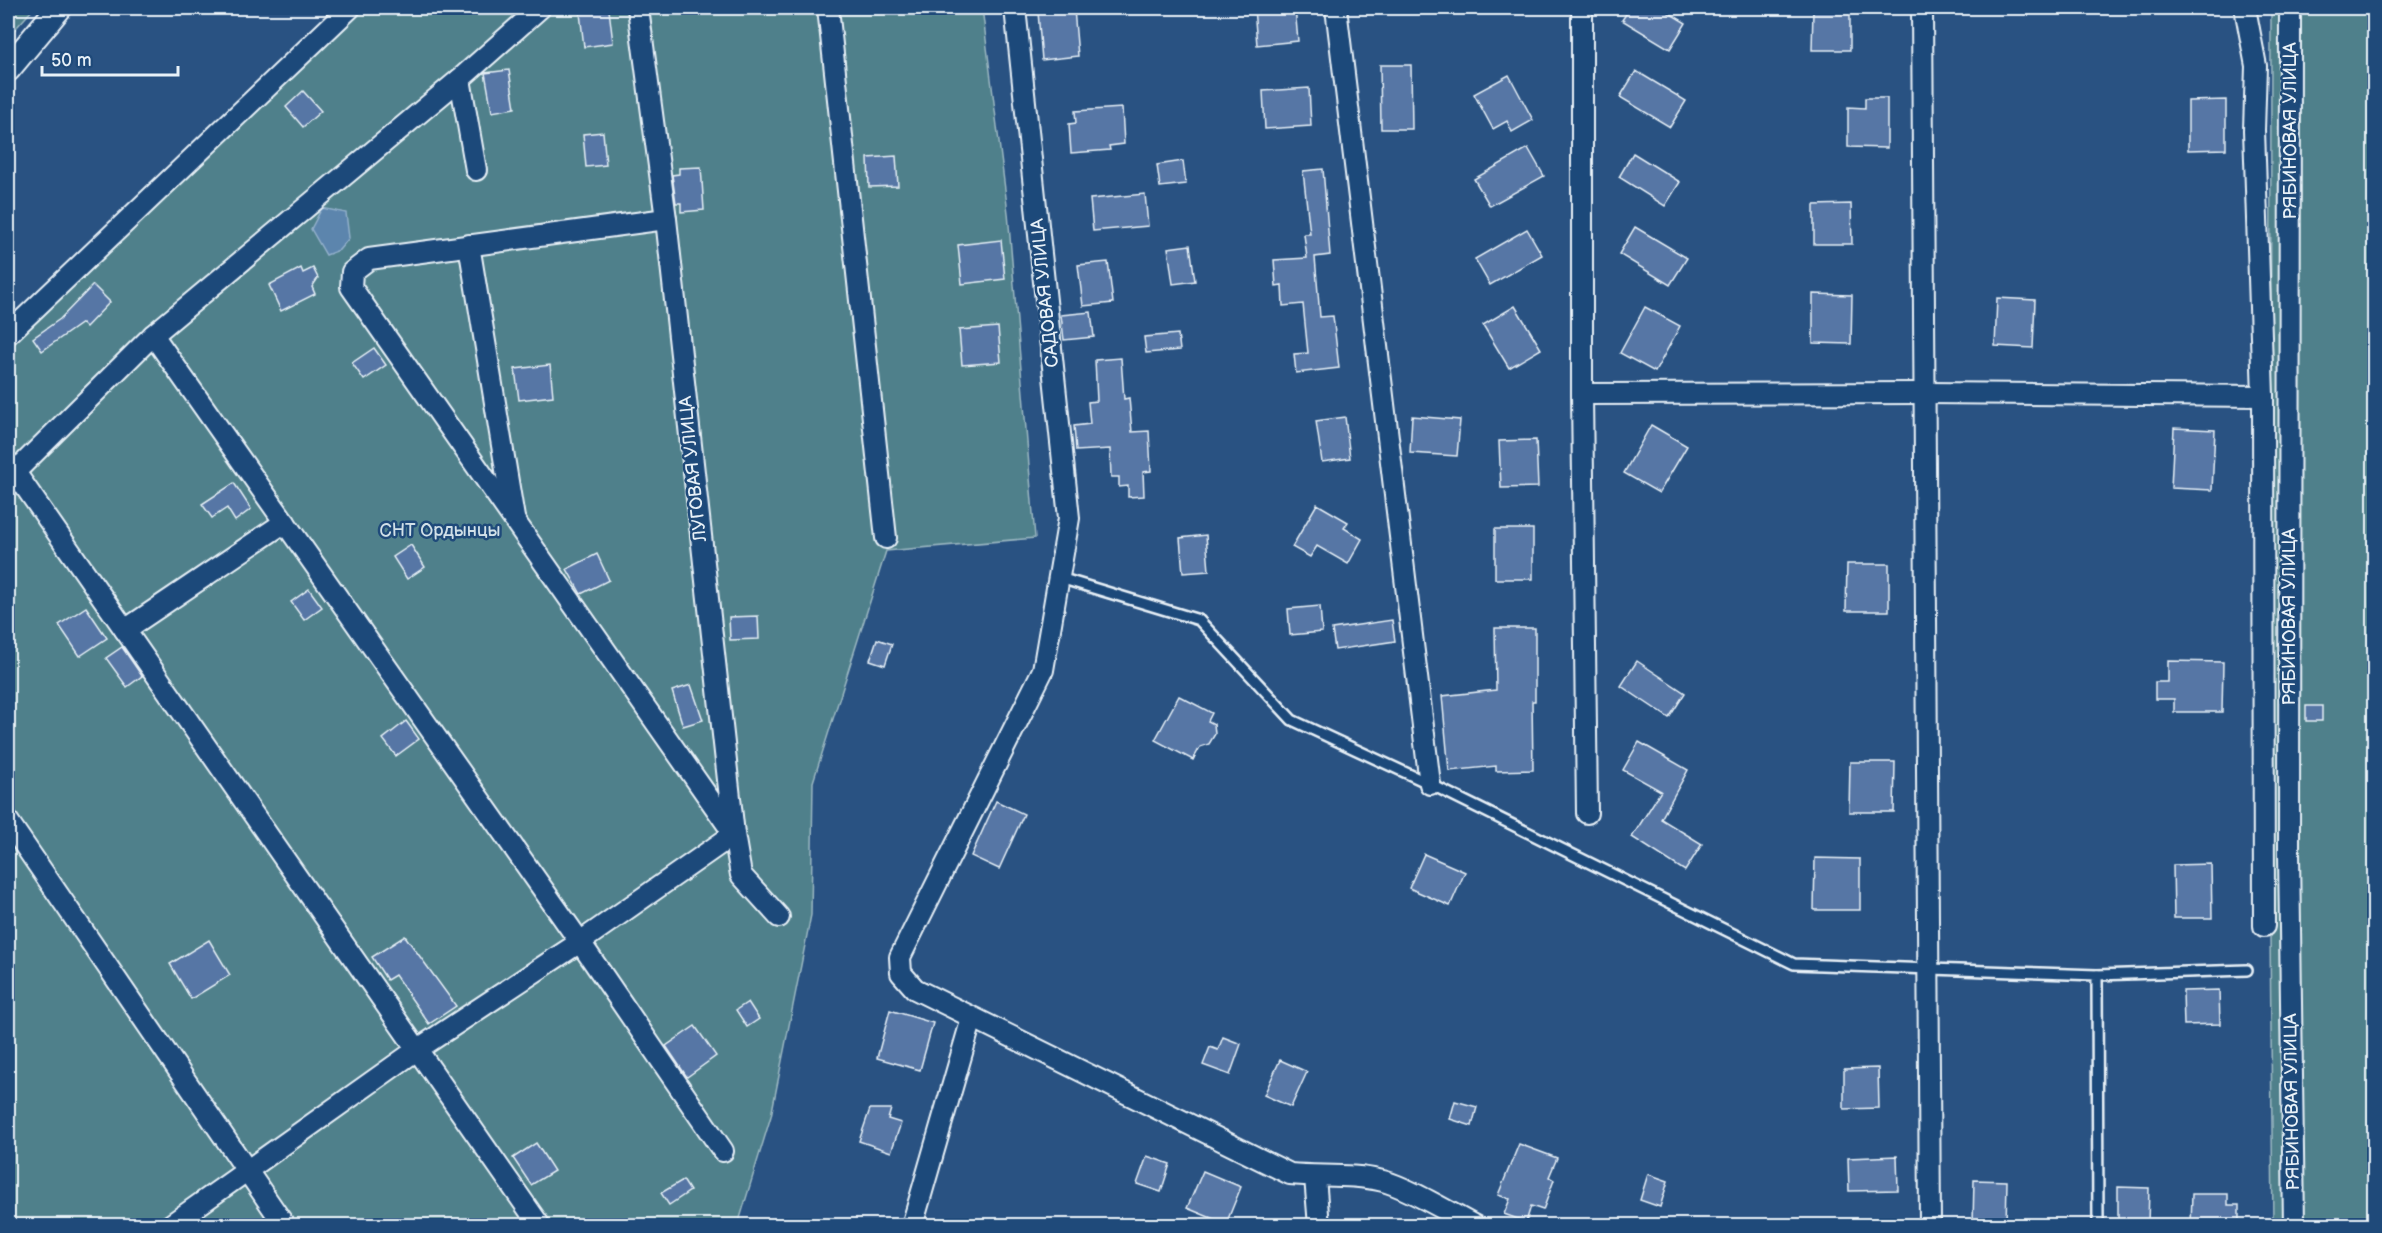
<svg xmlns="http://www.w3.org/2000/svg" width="2382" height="1233" font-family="'Balsamiq Sans',sans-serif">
<rect width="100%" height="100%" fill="#295282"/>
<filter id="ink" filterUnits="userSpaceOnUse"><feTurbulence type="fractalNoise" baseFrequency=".0167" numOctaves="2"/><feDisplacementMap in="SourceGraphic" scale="12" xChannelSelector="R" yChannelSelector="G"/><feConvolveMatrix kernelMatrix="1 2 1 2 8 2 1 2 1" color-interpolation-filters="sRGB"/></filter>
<g filter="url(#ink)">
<g fill="#4f808b" stroke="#9cb8c2" stroke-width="1.5">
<polygon points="8,8 34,8 8,37"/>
<polygon points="357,8 982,8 1008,213 1035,538 886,551 813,782 811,915 771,1116 738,1225 8,1226 8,346"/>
<polygon points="2271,8 2374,8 2374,1225 2273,1225 2270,934"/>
</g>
<polygon fill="#5b85ad" stroke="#93b0cb" stroke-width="1.5" points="322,208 346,213 349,238 339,250 326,255 311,229"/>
<g fill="#5676a5" stroke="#e8f1f8" stroke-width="1.5">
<polygon points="1254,8 1295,8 1298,41 1257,45"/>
<polygon points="1630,8 1661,8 1686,23 1670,49 1622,20"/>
<polygon points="1074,9 1078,56 1042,60 1038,12"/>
<polygon points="609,10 613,43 584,47 580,13"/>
<polygon points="1813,11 1850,11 1850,50 1812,50"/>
<polygon points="1380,65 1411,65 1412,129 1381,129"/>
<polygon points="509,70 515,108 492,112 485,73"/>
<polygon points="1636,71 1686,101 1670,127 1620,97"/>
<polygon points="1509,75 1533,120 1512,132 1507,121 1493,129 1474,94"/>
<polygon points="1309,88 1311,126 1265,129 1263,91"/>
<polygon points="303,91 321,111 303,127 286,107"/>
<polygon points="1865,98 1887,98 1887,148 1848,147 1848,107 1865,108"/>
<polygon points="2226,100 2226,149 2188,150 2188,101"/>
<polygon points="1122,108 1124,144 1109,146 1110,150 1071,153 1069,124 1076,123 1075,111"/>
<polygon points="603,132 606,165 586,167 583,134"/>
<polygon points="1528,148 1544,176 1490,206 1474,179"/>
<polygon points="1633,153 1680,182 1665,206 1619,177"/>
<polygon points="896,156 898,186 869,187 868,158"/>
<polygon points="1183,161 1186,184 1160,187 1157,165"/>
<polygon points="701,167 704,210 681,212 681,203 676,203 672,175 679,174 679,168"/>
<polygon points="1323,169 1330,255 1315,257 1320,317 1333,316 1339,368 1296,373 1294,354 1308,353 1303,304 1283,306 1282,285 1276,286 1274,260 1307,258 1304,234 1310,234 1303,171"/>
<polygon points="1145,194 1148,226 1093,231 1090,199"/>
<polygon points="1851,204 1852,244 1814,244 1814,205"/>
<polygon points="1635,227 1687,258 1670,285 1619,254"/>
<polygon points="1527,229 1542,255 1490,285 1475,259"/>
<polygon points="1001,240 1005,279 962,284 958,245"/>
<polygon points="1190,245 1195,281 1173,284 1168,248"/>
<polygon points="1108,262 1113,303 1083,306 1078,265"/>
<polygon points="301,268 303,273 313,268 318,278 312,287 315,294 281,311 269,285"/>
<polygon points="93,285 110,302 86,327 82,323 42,351 33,338 60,319"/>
<polygon points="1813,294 1852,295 1851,344 1813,343"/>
<polygon points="1997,298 2035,300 2033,348 1995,346"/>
<polygon points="1515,306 1541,349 1509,368 1483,325"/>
<polygon points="1645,307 1680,326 1655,372 1620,353"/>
<polygon points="1091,312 1094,337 1064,340 1061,315"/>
<polygon points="998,327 1001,362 962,365 959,330"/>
<polygon points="1178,334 1180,350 1146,353 1144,337"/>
<polygon points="374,348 386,365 364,380 352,363"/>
<polygon points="1121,358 1124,399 1129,398 1132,432 1149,431 1151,471 1143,472 1144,496 1128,497 1128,486 1119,487 1119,477 1111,477 1110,449 1076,451 1074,426 1090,424 1088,402 1097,401 1095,360"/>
<polygon points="550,365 553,396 519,400 515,369"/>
<polygon points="1412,416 1460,420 1457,456 1410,453"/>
<polygon points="1345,417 1350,458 1322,462 1316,421"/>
<polygon points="1651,425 1687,446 1659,493 1624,473"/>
<polygon points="2174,428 2215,430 2212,490 2171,488"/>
<polygon points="1536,440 1538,487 1501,488 1499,441"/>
<polygon points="234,483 251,509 235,521 227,508 212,518 202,504"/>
<polygon points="1317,504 1348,522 1344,528 1362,539 1348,564 1317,546 1310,557 1292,547"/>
<rect x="1495" y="529" width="38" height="50"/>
<polygon points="1206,535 1209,571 1183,573 1180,538"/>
<polygon points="411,545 425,567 407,579 393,557"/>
<polygon points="597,554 609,580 581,594 567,569"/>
<polygon points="1847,564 1889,564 1889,611 1846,611"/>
<polygon points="309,589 322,607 304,620 291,602"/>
<polygon points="1320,606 1322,632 1290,635 1288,609"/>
<polygon points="86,607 107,638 80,656 59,625"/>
<polygon points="758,616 759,639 730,640 729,617"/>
<polygon points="1392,620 1395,641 1335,650 1332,629"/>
<polygon points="1495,628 1535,628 1535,701 1532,701 1533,770 1496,771 1496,766 1449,771 1442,696 1496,690"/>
<polygon points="877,639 892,644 885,665 870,660"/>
<polygon points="122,647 142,676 127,687 106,658"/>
<polygon points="1637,661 1685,693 1669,718 1621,686"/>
<polygon points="2168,661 2223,662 2222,712 2174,712 2174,699 2155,699 2155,682 2168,682"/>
<polygon points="691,685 703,720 683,726 672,691"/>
<polygon points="1179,696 1212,713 1208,721 1214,724 1215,734 1209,744 1200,747 1193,760 1155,740"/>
<rect x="2306" y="706" width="16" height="15"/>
<polygon points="406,721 419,739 396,756 383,739"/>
<polygon points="1639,742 1688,770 1661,819 1702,844 1685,871 1632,837 1661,791 1623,770"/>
<polygon points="1850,762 1895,762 1894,812 1849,812"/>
<polygon points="996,801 1024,814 999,869 971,856"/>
<polygon points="1424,854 1465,872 1450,906 1409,888"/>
<polygon points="1815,858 1860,859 1860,910 1814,910"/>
<polygon points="2211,864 2212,918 2174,918 2173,865"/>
<polygon points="405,936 456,1006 429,1024 395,975 387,980 372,957"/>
<polygon points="209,940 230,975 191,999 170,964"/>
<polygon points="2219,990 2220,1024 2184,1025 2183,991"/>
<polygon points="748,1002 759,1019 747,1027 736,1010"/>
<polygon points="890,1010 933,1023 920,1070 877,1058"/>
<polygon points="695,1026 716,1056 687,1077 666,1046"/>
<polygon points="1223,1037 1241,1044 1230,1075 1203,1065 1210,1047 1218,1050"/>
<polygon points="1280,1060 1307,1072 1291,1107 1264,1095"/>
<polygon points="1878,1068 1879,1108 1844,1109 1844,1069"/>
<polygon points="1455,1101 1477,1107 1472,1126 1450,1119"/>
<polygon points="870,1109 891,1109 888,1119 901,1123 891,1152 859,1141"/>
<polygon points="536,1143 554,1171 531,1185 513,1158"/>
<polygon points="1519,1144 1557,1158 1549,1177 1554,1180 1543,1210 1531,1206 1526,1222 1504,1214 1510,1199 1498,1195"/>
<polygon points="1147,1156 1170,1164 1161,1192 1137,1184"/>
<polygon points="1897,1156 1898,1190 1849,1191 1848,1158"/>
<polygon points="1203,1171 1241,1187 1226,1224 1187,1208"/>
<polygon points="1648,1174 1668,1181 1660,1207 1640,1200"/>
<polygon points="683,1180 690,1191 669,1205 661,1193"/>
<polygon points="1974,1180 2007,1181 2006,1225 1973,1224"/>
<polygon points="2118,1187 2149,1188 2148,1224 2118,1224"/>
<polygon points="2192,1194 2228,1194 2228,1205 2239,1205 2239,1226 2191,1226"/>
</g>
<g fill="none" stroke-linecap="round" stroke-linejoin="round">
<defs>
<g id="service">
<polyline points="1060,578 1199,620 1292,720 1430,784 1794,964 2097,975 2098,1226"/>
<polyline points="2097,975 2247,970"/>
</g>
<g id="minor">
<polyline points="638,8 666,219 734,834 741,875 779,917"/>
<polyline points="828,8 886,538"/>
<path d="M1015 8 1069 518 1043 670 900 957 901 973 915 989 1290 1174C1321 1177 1352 1173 1383 1181 1407 1187 1450 1213 1475 1226"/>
<polyline points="1336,8 1430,784"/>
<polyline points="1582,8 1582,394 1587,813"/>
<polyline points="1922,8 1930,1226"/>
<polyline points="2245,8 2256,66 2254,130 2263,396 2264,926"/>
<polyline points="2290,8 2289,853 2294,1226"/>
<polyline points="460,79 476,170"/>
<polyline points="469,245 514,518"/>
<polyline points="8,334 350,8"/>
<polyline points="153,335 460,79 540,8"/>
<polyline points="1582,394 1926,393 2263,396"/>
<polyline points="8,462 540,1226"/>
<polyline points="15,472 153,335 580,942 723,1151"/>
<polyline points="125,630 285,522"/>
<polyline points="8,821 285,1226"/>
<polyline points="1315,1177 1319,1226"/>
<polyline points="169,1226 418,1049 580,942 734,834 351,287 352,272 369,259 666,219"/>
<polyline points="912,1226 972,1018"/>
</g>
<polyline id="tertiary" points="8,69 59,8"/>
</defs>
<use href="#service" stroke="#e8f1f8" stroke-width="14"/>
<use href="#minor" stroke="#e8f1f8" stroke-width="24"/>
<use href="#tertiary" stroke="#e8f1f8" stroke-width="28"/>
<use href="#service" stroke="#1f4a7a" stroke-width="9"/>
<use href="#minor" stroke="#1f4a7a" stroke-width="20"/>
<use href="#tertiary" stroke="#1f4a7a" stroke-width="24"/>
</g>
</g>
<g text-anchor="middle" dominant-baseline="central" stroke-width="5" stroke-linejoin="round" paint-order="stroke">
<g font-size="18" fill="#e8f1f8" stroke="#1f4a7a">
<text transform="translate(2290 131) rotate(-90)">РЯБИНОВАЯ УЛИЦА</text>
<text transform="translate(1045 293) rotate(-96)">САДОВАЯ УЛИЦА</text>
<text transform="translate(693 469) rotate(-96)">ЛУГОВАЯ УЛИЦА</text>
<text transform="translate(2289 617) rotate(-90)">РЯБИНОВАЯ УЛИЦА</text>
<text transform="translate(2292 1102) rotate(-91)">РЯБИНОВАЯ УЛИЦА</text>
</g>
<g font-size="18" fill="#d1e0e8" stroke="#1f4a7a">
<text x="440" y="530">СНТ Ордынцы</text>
</g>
</g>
<rect width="2382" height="1233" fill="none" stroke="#1f4a7a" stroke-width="30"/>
<rect x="15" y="15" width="2352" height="1203" fill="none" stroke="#e8f1f8" stroke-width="2" filter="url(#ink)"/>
<path d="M42 66v9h136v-9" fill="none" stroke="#e8f1f8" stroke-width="3"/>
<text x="51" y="66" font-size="18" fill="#e8f1f8" stroke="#1f4a7a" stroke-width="4.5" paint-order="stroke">50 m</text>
</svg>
